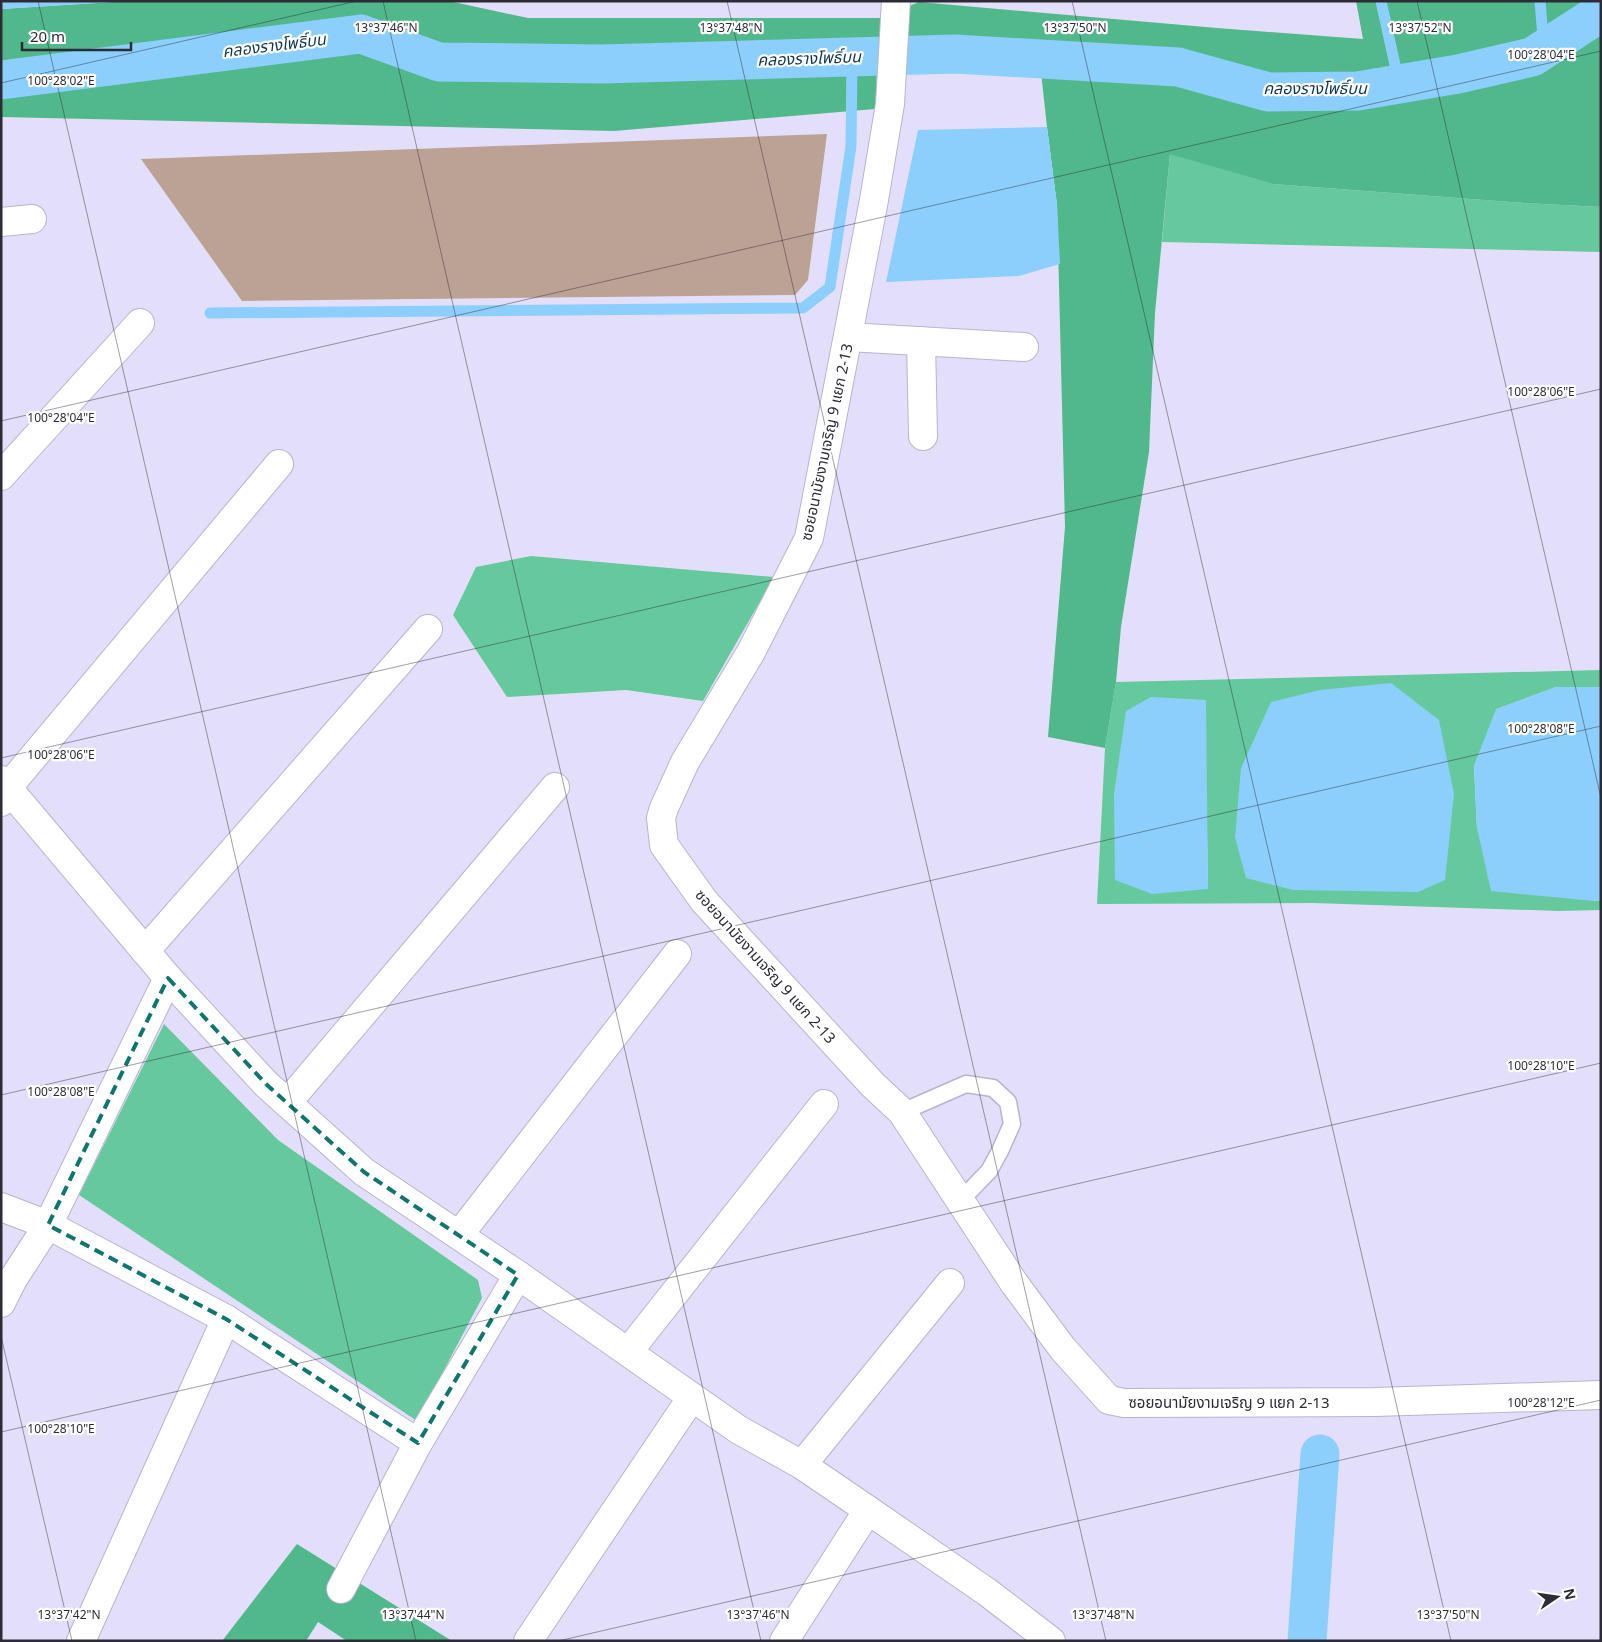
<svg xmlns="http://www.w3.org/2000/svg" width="1602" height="1642" font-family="'Noto Sans','Noto Sans Thai',sans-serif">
<rect width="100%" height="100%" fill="#e3dffa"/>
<g fill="#66c99d" fill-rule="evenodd">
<polygon points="1170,153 1273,184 1524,203 1601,207 1601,252 1162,242"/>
<polygon points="531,556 774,577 703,701 626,690 507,697 453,615 476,567"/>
<path d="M1601 670V687H1556L1497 709 1474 766 1477 828 1593 901 1601 900V910L1559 911 1313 903 1097 904 1105 748 1116 682ZM1151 697 1207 831 1208 889Z"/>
<polygon points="164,1024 278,1140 478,1280 482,1298 417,1421 79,1195"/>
</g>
<g fill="#51b88b">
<polygon points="128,1 449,1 528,18 880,18 919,2 1217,28 1363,39 1356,1 1601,1 1601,207 1524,203 1273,184 1170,154 1155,313 1149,452 1121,627 1116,682 1105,748 1048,737 1065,527 1057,205 1047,127 1041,72 877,73 875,109 614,131 1,117 1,9"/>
<polygon points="297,1544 452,1641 347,1641 318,1622 306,1641 222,1641"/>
</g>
<g fill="#8ccffd">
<polygon points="1,1 128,1 1,9"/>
<polygon points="1047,127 1057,205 1060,264 1019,276 886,282 918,130"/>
<polygon points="1391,683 1439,720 1454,794 1445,880 1418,892 1293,890 1246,878 1235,837 1241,768 1271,702 1320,690"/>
<polygon points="1556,687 1601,687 1601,900 1594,901 1491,891 1477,828 1474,766 1496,709"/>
<polygon points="1151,697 1206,700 1208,889 1152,894 1115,880 1114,794 1126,711"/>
</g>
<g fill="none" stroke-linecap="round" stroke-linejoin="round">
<g stroke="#8ccffd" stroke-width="11">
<polyline points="1381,1 1399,83"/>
<polyline points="1540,1 1544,49"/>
<polyline points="210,313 803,308 830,287 851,146 852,57"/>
</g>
<g stroke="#8ccffd" stroke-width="39">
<polyline points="1,80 361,34 439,62 602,64 955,54 1178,67 1268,92 1358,91 1458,74 1532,57 1594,17 1601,8"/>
<polyline points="1307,1641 1320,1454"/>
</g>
</g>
<polygon fill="#bca294" points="827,134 808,280 795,295 242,301 141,159"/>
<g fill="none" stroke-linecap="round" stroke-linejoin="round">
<defs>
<polyline id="service" points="902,1112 966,1084 993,1088 1008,1102 1012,1124 1000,1151 989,1171 960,1201"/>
<g id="minor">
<polyline points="896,1 890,104 874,200 809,538 751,652 685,762 664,808 661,818 664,845 704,901 873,1085 902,1112 1014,1283 1063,1349 1109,1400 1124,1403 1375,1402 1601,1395"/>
<polyline points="1,222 32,219"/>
<polyline points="848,337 1024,347"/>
<polyline points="921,341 923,436"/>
<polyline points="1,476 140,323"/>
<polyline points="1,780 168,978 266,1084 364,1172 518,1275 739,1430 802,1465 868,1510 987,1592 1051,1641"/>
<polyline points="1,802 8,787 279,464"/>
<polyline points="145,951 428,629"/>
<polyline points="287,1103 555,787"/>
<polyline points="1,1207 48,1225 226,1319 418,1443"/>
<polyline points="459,1235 677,954"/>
<polyline points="1,1303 13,1279 48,1225 168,978"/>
<polyline points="628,1352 824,1104"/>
<polyline points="802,1465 950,1283"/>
<polyline points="341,1589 418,1443 518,1275"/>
<polyline points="81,1641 226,1319"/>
<polyline points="528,1641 692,1397"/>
<polyline points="784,1641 868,1510"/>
</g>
</defs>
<use href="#service" stroke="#b8b4ce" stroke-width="19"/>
<use href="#minor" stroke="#b8b4ce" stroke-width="30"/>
<use href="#service" stroke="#fff" stroke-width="16"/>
<use href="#minor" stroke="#fff" stroke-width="28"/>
</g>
<path fill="none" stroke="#0f766e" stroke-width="4" stroke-dasharray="10 6" stroke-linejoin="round" d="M168 978 266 1084 364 1172 518 1275 418 1443 226 1319 48 1225Z"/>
<path fill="none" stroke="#2d2b36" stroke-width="1" stroke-opacity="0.45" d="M38 1 416 1641M383 1 761 1641M727 1 1106 1641M1072 1 1451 1641M1417 1 1601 798M1 83 357 1M1 421 1601 51M1 758 1601 389M1 1095 1601 726M1 1336 72 1641M1 1432 1601 1063M558 1641 1601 1400"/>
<g text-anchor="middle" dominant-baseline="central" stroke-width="4.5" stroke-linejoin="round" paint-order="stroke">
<g font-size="15" fill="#2d2b36" stroke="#fff">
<text transform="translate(826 442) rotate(-78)">ซอยอนามัยงามเจริญ 9 แยก 2-13</text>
<text transform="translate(766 966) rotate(48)">ซอยอนามัยงามเจริญ 9 แยก 2-13</text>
<text x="1229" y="1402">ซอยอนามัยงามเจริญ 9 แยก 2-13</text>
</g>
<g font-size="16" font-style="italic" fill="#11374e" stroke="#fff">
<text transform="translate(274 45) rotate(-7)">คลองรางโพธิ์บน</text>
<text transform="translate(809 58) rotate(-2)">คลองรางโพธิ์บน</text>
<text x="1315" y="88">คลองรางโพธิ์บน</text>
</g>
</g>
<g font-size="12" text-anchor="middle" fill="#2d2b36" stroke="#fff" stroke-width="4.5" stroke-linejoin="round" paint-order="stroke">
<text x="386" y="32">13°37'46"N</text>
<text x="731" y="32">13°37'48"N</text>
<text x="1075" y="32">13°37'50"N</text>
<text x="1420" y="32">13°37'52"N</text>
<text x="1541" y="59">100°28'04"E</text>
<text x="61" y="85">100°28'02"E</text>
<text x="1541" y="396">100°28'06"E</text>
<text x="61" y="422">100°28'04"E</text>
<text x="1541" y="733">100°28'08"E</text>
<text x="61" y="759">100°28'06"E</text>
<text x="1541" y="1070">100°28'10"E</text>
<text x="61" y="1096">100°28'08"E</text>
<text x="1541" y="1407">100°28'12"E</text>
<text x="61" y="1433">100°28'10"E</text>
<text x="69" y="1619">13°37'42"N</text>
<text x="413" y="1619">13°37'44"N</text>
<text x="758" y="1619">13°37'46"N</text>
<text x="1103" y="1619">13°37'48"N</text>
<text x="1448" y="1619">13°37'50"N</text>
</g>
<rect width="1602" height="1642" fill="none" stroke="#2d2b36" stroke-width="5"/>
<g transform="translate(1557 1597) rotate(77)" stroke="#ffffff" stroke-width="4" paint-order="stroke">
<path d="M0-4L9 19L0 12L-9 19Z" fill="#2d2b36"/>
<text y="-8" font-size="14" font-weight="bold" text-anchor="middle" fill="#2d2b36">N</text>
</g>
<path d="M22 42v8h109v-8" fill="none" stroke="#2d2b36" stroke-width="2.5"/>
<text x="30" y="42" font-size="15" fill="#2d2b36" stroke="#ffffff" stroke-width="4" paint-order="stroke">20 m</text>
</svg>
